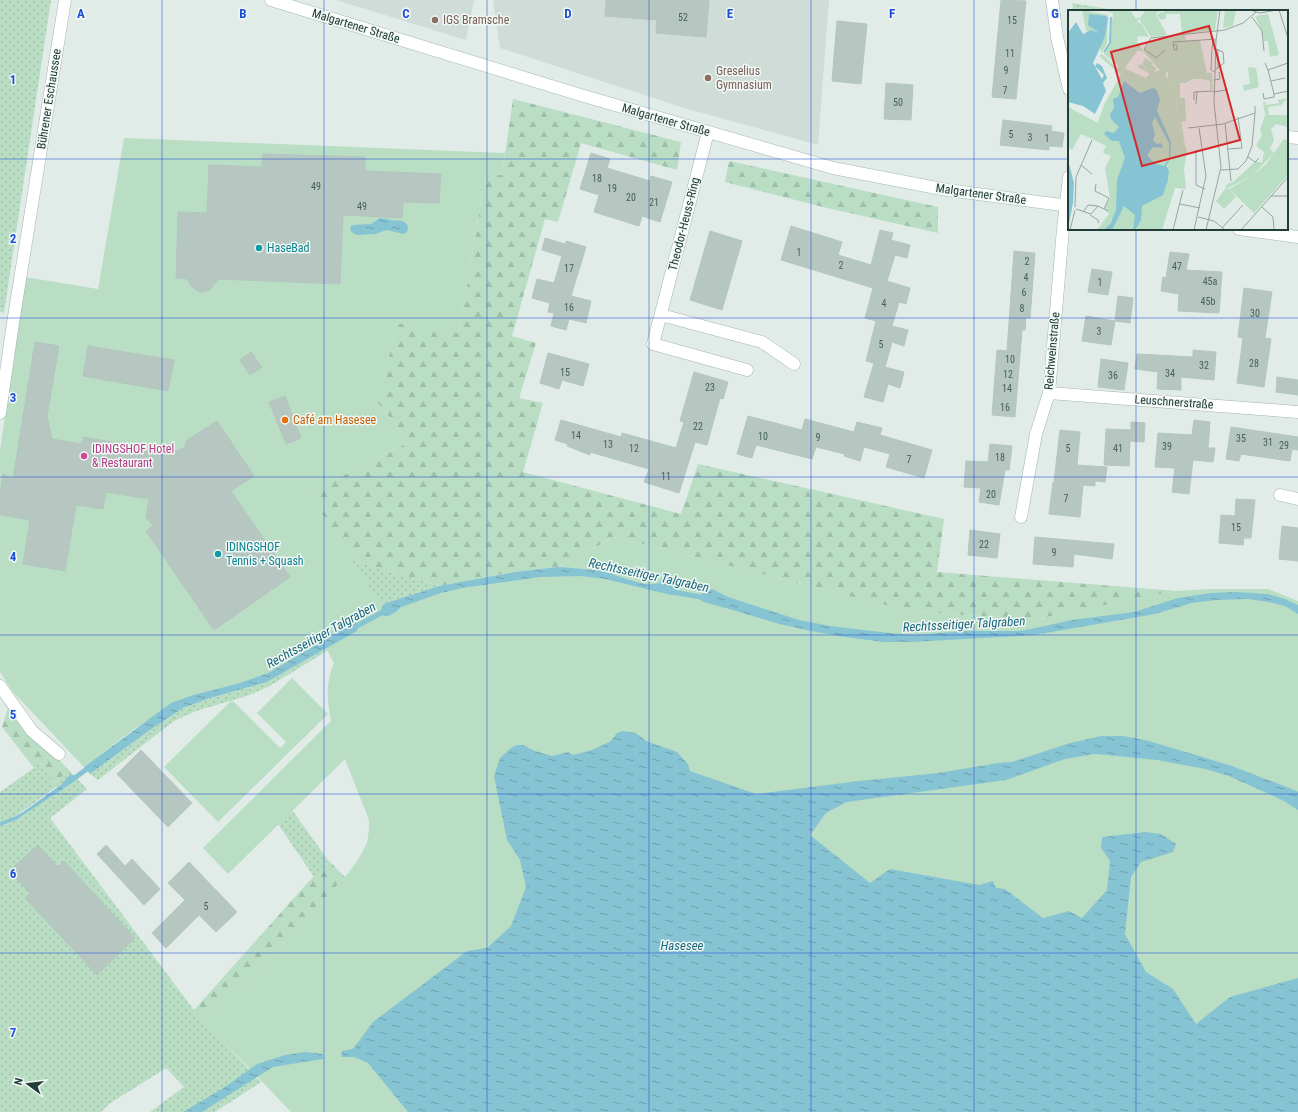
<svg xmlns="http://www.w3.org/2000/svg" width="1298" height="1112" font-family="'Roboto Condensed',sans-serif">
<defs>
<pattern id="grass-dots" width="8" height="8" patternUnits="userSpaceOnUse"><rect width="8" height="8" fill="#b9dec4"/><path d="M2 2h.1M6 6h.1" fill="none" stroke="#9fbfa9" stroke-width="1.8" stroke-linecap="round"/></pattern>
<pattern id="forest-firs" width="22" height="20" patternUnits="userSpaceOnUse"><rect width="22" height="20" fill="#b9dec4"/><path d="M5 1l3.5 6h-7zM16 11l3.5 6h-7z" fill="#9fbfa9"/></pattern>
<pattern id="water-ripples" width="26" height="14" patternUnits="userSpaceOnUse"><rect width="26" height="14" fill="#87c4d3"/><path d="M2 4q2-2 4 0t4 0M15 11q2-2 4 0t4 0" fill="none" stroke="#6ea0ac"/></pattern>
</defs>
<rect width="100%" height="100%" fill="#e1ece8"/>
<g fill="#cfdcd7">
<polygon points="336,0 474,0 466,40"/>
<polygon points="493,0 829,0 818,145 684,108 500,48"/>
</g>
<g fill="url(#grass-dots)">
<polygon points="0,0 51,0 4,313 0,312"/>
<polygon points="1072,3 1120,11 1073,11"/>
<polygon points="309,492 352,560 439,586 386,603 382,606 298,496"/>
<polygon points="326,649 327,651 268,687 247,696 196,711 174,721 98,780 90,774 147,732 183,708 207,699 267,682"/>
<polygon points="41,763 54,783 67,772 65,766 87,789 50,818 194,1010 261,1082 215,1112 150,1112 184,1087 166,1068 109,1104 101,1112 0,1112 0,826 16,820 72,783 74,778 56,787 16,816 0,822 0,792"/>
<polygon points="292,810 328,860 314,877 278,824"/>
</g>
<g fill="url(#forest-firs)">
<polygon points="513,99 681,142 677,170 581,143 558,222 545,219 512,336 536,343 519,398 543,403 523,472 681,514 698,464 944,519 937,572 1177,591 1037,619 912,612 615,537 558,567 514,572 439,586 352,560 309,493 409,442 378,403 397,322 459,333 486,173 502,175"/>
<polygon points="729,161 938,207 938,233 823,207 725,182"/>
<polygon points="9,705 65,766 67,772 54,783 41,763 34,768 2,727"/>
<polygon points="328,860 345,877 259,970 203,1020 194,1010"/>
</g>
<g fill="#b9dec4">
<path d="M124 138 505 153 502 175 486 173 459 333 397 323 378 403 409 442 309 493 352 560 382 606 386 603 439 586 514 572 558 567 615 537 912 612 1037 619 1177 591 1208 589H1268L1298 601V1112H291L203 1020 259 970 345 877 358 860 367 843 369 829V820L345 759 228 874 203 848 331 721C327 699 325 685 334 663L322 641 268 673 236 684 193 695 134 729 84 767 13 692 0 672V451L25 277 98 289Z"/>
<polygon points="292,678 328,714 218,822 164,767 232,700 280,748 286,742 257,713"/>
</g>
<g fill="url(#water-ripples)">
<path d="M380 218C384 218 387 219 391 220 398 221 404 219 408 226L407 232 403 234 387 230 375 234 358 235 353 233 350 230 351 226 353 225 371 224Z"/>
<path d="M558 567C573 568 587 569 602 571 620 575 641 588 659 583L661 579 667 578C672 582 677 586 678 593L676 595H671L605 579 580 576 540 577 462 588 441 593 401 607 396 612 388 616H384L381 613 382 606 386 603 439 586 515 572Z"/>
<polygon points="712,589 728,597 799,620 830,626 889,633 914,635 965,631 1019,631 1031,629 1072,620 1134,612 1178,598 1211,593 1237,592 1267,594 1285,599 1298,605 1298,614 1285,606 1269,602 1248,599 1216,600 1192,603 1155,614 1034,635 912,642 884,642 845,637 811,631 779,624 733,610 703,602 700,599 701,594"/>
<polygon points="355,622 359,625 357,631 267,682 207,699 183,708 147,732 90,774 84,767 171,703 193,695 236,684 268,673"/>
<polygon points="622,731 636,733 646,741 677,752 688,764 690,771 756,794 859,781 938,773 998,763 1012,762 1070,743 1101,736 1124,736 1149,741 1232,766 1297,791 1298,792 1298,810 1282,800 1229,776 1205,769 1157,760 1095,754 1065,759 1006,780 847,802 826,813 810,835 870,883 890,869 979,885 993,881 996,888 1005,889 1043,918 1069,911 1082,918 1107,890 1110,861 1101,848 1102,837 1145,832 1161,834 1176,844 1173,852 1141,862 1131,877 1125,934 1146,972 1173,989 1196,1024 1230,997 1298,978 1298,1112 408,1112 368,1063 354,1057 341,1057 342,1051 353,1049 373,1022 467,951 487,948 511,926 526,887 520,860 507,840 494,776 500,758 511,748 517,745 523,745 535,751 552,756 568,752 573,755 592,750 611,741 617,733"/>
<polygon points="70,775 73,775 74,778 72,783 16,820 0,826 0,822 16,816 23,812 62,784"/>
<polygon points="305,1052 323,1054 323,1059 273,1067 202,1112 183,1112 222,1089 257,1064 285,1055"/>
</g>
<g fill="none" stroke-linecap="round" stroke-linejoin="round">
<g stroke="#87c4d3" stroke-width="5">
<polyline points="673,592 706,598"/>
<polyline points="353,628 387,610"/>
<polyline points="69,782 91,766"/>
</g>
</g>
<g fill="#b6c7c1" stroke="#b3c6bf">
<polygon points="606,0 709,0 706,37 656,33 657,20 605,16"/>
<polygon points="1001,0 1026,1 1016,99 992,97"/>
<polygon points="837,21 867,24 861,84 832,81"/>
<polygon points="886,83 913,85 911,120 884,119"/>
<polygon points="1003,120 1052,126 1051,131 1064,133 1062,147 1049,146 1049,150 1000,145"/>
<polygon points="591,153 610,159 607,168 650,181 651,176 672,182 660,222 642,216 639,226 594,212 599,195 580,189"/>
<polygon points="263,154 365,157 365,171 441,174 439,203 403,202 402,218 343,215 340,284 218,279 210,290 202,292 197,291 190,285 188,279 176,278 178,212 207,213 209,165 262,167"/>
<polygon points="791,226 842,242 838,255 871,265 880,230 893,233 891,240 910,245 907,258 895,255 887,281 910,288 906,304 899,302 892,326 908,330 904,346 892,342 885,367 904,372 900,388 888,384 883,402 864,397 874,363 866,361 876,321 865,318 873,288 781,260"/>
<polygon points="710,231 742,241 722,310 690,300"/>
<polygon points="545,238 565,244 566,241 586,247 571,296 591,301 586,323 569,319 566,330 551,326 554,313 548,312 550,303 532,298 537,279 554,283 562,256 542,250"/>
<polygon points="1014,251 1035,253 1030,318 1026,317 1025,330 1022,330 1015,417 992,415 997,350 1007,351"/>
<polygon points="1170,252 1189,254 1186,270 1222,272 1219,313 1178,311 1179,294 1161,291 1163,277 1166,278"/>
<polygon points="1092,269 1112,272 1108,295 1088,292"/>
<polygon points="1244,288 1272,292 1265,338 1271,339 1264,387 1237,383 1243,338 1238,337"/>
<polygon points="1118,296 1133,298 1130,323 1115,321"/>
<polygon points="1086,316 1115,321 1111,345 1082,341"/>
<polygon points="35,342 59,346 47,416 52,439 82,444 83,437 112,442 111,445 168,455 185,447 187,440 217,421 254,476 231,491 290,577 214,630 146,531 153,526 146,517 149,499 106,492 103,509 76,505 65,571 23,564 30,520 0,515 0,494 3,474 13,479"/>
<polygon points="88,346 174,360 168,391 83,376"/>
<polygon points="1193,350 1216,352 1214,380 1181,377 1181,390 1157,389 1158,372 1135,369 1137,354 1193,357"/>
<polygon points="251,352 262,367 250,375 240,360"/>
<polygon points="548,353 589,364 583,386 562,380 559,389 540,383"/>
<polygon points="1101,359 1128,363 1124,390 1098,387"/>
<polygon points="694,372 728,382 723,399 720,398 707,445 695,442 679,493 644,482 649,469 590,452 590,455 567,446 568,444 555,440 561,420 621,437 622,433 676,448 684,422 680,421"/>
<polygon points="1277,377 1298,380 1298,395 1276,392"/>
<polygon points="285,396 301,438 286,444 269,402"/>
<polygon points="748,416 802,430 805,419 854,432 857,422 882,428 880,435 932,450 924,478 886,467 890,454 864,447 860,461 844,456 845,454 816,447 812,459 756,445 752,458 737,454"/>
<polygon points="1194,420 1210,422 1208,448 1215,448 1213,462 1193,460 1189,494 1172,492 1175,468 1155,467 1158,433 1192,435"/>
<polygon points="1131,422 1145,423 1144,442 1130,441 1129,466 1104,465 1106,429 1131,430"/>
<polygon points="1231,427 1298,437 1298,450 1292,449 1290,461 1241,454 1239,461 1226,459"/>
<polygon points="1060,430 1080,432 1077,465 1107,467 1105,482 1095,481 1095,486 1083,485 1080,517 1049,514 1053,482 1054,482"/>
<polygon points="990,444 1012,446 1009,470 1005,470 999,505 979,502 981,488 964,487 966,461 988,462"/>
<polygon points="1236,499 1255,500 1251,538 1244,538 1243,545 1219,543 1221,515 1235,516"/>
<polygon points="1282,526 1298,528 1298,561 1279,559"/>
<polygon points="970,530 1000,534 997,558 968,555"/>
<polygon points="1035,537 1114,544 1112,559 1074,554 1073,567 1033,564"/>
<polygon points="141,750 192,803 168,827 117,774"/>
<polygon points="38,845 58,867 64,861 135,938 97,975 25,898 30,893 9,871"/>
<polygon points="106,845 125,866 132,859 160,889 144,905 97,854"/>
<polygon points="189,862 237,912 216,932 199,915 166,948 152,933 185,900 168,883"/>
</g>
<g fill="none" stroke-linecap="round" stroke-linejoin="round">
<defs>
<g id="street">
<polyline points="1052,0 1057,37 1069,89"/>
<polyline points="708,132 653,344 747,370"/>
<polyline points="1287,137 1298,138"/>
<polyline points="661,315 762,342 794,364"/>
<polyline points="1049,393 1298,412"/>
<polyline points="0,413 13,323 65,0"/>
<polyline points="1280,495 1298,499"/>
<polyline points="1021,517 1036,434 1049,393 1063,229 1069,177"/>
<polyline points="0,686 32,731 59,754"/>
</g>
<g id="secondary">
<polyline points="271,0 584,96 833,168 947,190 1069,206"/>
<polyline points="1239,229 1298,237"/>
</g>
</defs>
<use href="#street" stroke="#a4b4af" stroke-width="13"/>
<use href="#secondary" stroke="#9fb8b0" stroke-width="13"/>
<use href="#street" stroke="#fff" stroke-width="12"/>
<use href="#secondary" stroke="#fff" stroke-width="12"/>
</g>
<path fill="none" stroke="#1d4ed8" stroke-width="1" stroke-opacity="0.55" d="M162 0V1112M324 0V1112M487 0V1112M649 0V1112M811 0V1112M974 0V1112M1136 0V11M0 159H1069M1287 159H1298M1136 229V1112M0 318H1298M0 477H1298M0 635H1298M0 794H1298M0 953H1298"/>
<g fill="#8d6e63" stroke="#f2f8f5" stroke-width="1.5">
<circle cx="435" cy="20" r="4"/>
<circle cx="708" cy="78" r="4"/>
</g>
<g fill="#0f9aa8" stroke="#f2f8f5" stroke-width="1.5">
<circle cx="259" cy="248" r="4"/>
<circle cx="218" cy="554" r="4"/>
</g>
<circle fill="#e8710a" stroke="#f2f8f5" stroke-width="1.5" cx="285" cy="420" r="4"/>
<circle fill="#d1479c" stroke="#f2f8f5" stroke-width="1.5" cx="84" cy="456" r="4"/>
<g text-anchor="middle" dominant-baseline="central" stroke-width="3" stroke-linejoin="round" paint-order="stroke">
<g font-size="10" fill="#46605a">
<text x="683" y="17">52</text>
<text x="1012" y="20">15</text>
<text x="1010" y="53">11</text>
<text x="1006" y="70">9</text>
<text x="1005" y="90">7</text>
<text x="898" y="102">50</text>
<text x="1011" y="134">5</text>
<text x="1030" y="137">3</text>
<text x="1047" y="138">1</text>
<text x="597" y="178">18</text>
<text x="316" y="186">49</text>
<text x="612" y="188">19</text>
<text x="631" y="197">20</text>
<text x="654" y="202">21</text>
<text x="362" y="206">49</text>
<text x="799" y="252">1</text>
<text x="1027" y="261">2</text>
<text x="841" y="265">2</text>
<text x="1177" y="266">47</text>
<text x="569" y="268">17</text>
<text x="1026" y="277">4</text>
<text x="1210" y="281">45a</text>
<text x="1100" y="282">1</text>
<text x="1024" y="292">6</text>
<text x="1208" y="301">45b</text>
<text x="884" y="303">4</text>
<text x="569" y="307">16</text>
<text x="1022" y="308">8</text>
<text x="1255" y="313">30</text>
<text x="1099" y="331">3</text>
<text x="881" y="344">5</text>
<text x="1010" y="359">10</text>
<text x="1254" y="363">28</text>
<text x="1204" y="365">32</text>
<text x="565" y="372">15</text>
<text x="1170" y="373">34</text>
<text x="1008" y="374">12</text>
<text x="1113" y="375">36</text>
<text x="710" y="387">23</text>
<text x="1007" y="388">14</text>
<text x="1005" y="407">16</text>
<text x="698" y="426">22</text>
<text x="576" y="435">14</text>
<text x="763" y="436">10</text>
<text x="818" y="437">9</text>
<text x="1241" y="438">35</text>
<text x="1268" y="442">31</text>
<text x="608" y="444">13</text>
<text x="1284" y="445">29</text>
<text x="1167" y="446">39</text>
<text x="634" y="448">12</text>
<text x="1068" y="448">5</text>
<text x="1118" y="448">41</text>
<text x="1000" y="457">18</text>
<text x="909" y="459">7</text>
<text x="666" y="476">11</text>
<text x="991" y="494">20</text>
<text x="1066" y="498">7</text>
<text x="1236" y="527">15</text>
<text x="984" y="544">22</text>
<text x="1054" y="552">9</text>
<text x="206" y="906">5</text>
</g>
<g font-size="12" fill="#785e54" stroke="#f2f8f5" text-anchor="start">
<text x="443" y="20">IGS Bramsche</text>
<text x="716" y="71">Greselius<tspan x="716" dy="14">Gymnasium</tspan></text>
</g>
<g font-size="12" fill="#213d37" stroke="#f2f8f5">
<text transform="translate(356 26) rotate(17)">Malgartener Straße</text>
<text transform="translate(49 99) rotate(-81)">Bührener Eschaussee</text>
<text transform="translate(666 120) rotate(16)">Malgartener Straße</text>
<text transform="translate(981 194) rotate(8)">Malgartener Straße</text>
<text transform="translate(684 224) rotate(-76)">Theodor-Heuss-Ring</text>
<text transform="translate(1052 351) rotate(-85)">Reichweinstraße</text>
<text transform="translate(1174 402) rotate(4)">Leuschnerstraße</text>
</g>
<g font-size="12" fill="#0d838f" stroke="#f2f8f5" text-anchor="start">
<text x="267" y="248">HaseBad</text>
<text x="226" y="547">IDINGSHOF<tspan x="226" dy="14">Tennis + Squash</tspan></text>
</g>
<g font-size="12" fill="#c56008" stroke="#f2f8f5" text-anchor="start">
<text x="293" y="420">Café am Hasesee</text>
</g>
<g font-size="12" fill="#b23c85" stroke="#f2f8f5" text-anchor="start">
<text x="92" y="449">IDINGSHOF Hotel<tspan x="92" dy="14">&amp; Restaurant</tspan></text>
</g>
<g font-size="13" font-style="italic" fill="#19677b" stroke="#f2f8f5">
<text transform="translate(649 575) rotate(12)">Rechtsseitiger Talgraben</text>
<text transform="translate(964 624) rotate(-3)">Rechtsseitiger Talgraben</text>
<text transform="translate(321 635) rotate(-29)">Rechtsseitiger Talgraben</text>
<text x="682" y="945">Hasesee</text>
</g>
</g>
<g transform="translate(1068 10)">
<rect width="220" height="220" fill="#e1ece8"/>
<path d="M14 0 40 5 39 34 33 43 32 37 37 27 40 9 23 16 31 23 18 21ZM35 0H62L68 9 71 7 70 13H73L81 27 70 26 69 32 75 40 74 42 70 40 52 64 31 46 34 44 49 58 51 56 36 44 42 32 45 3ZM78 0H92L88 4 99 25 83 27 71 9ZM95 0H150L147 20 114 24 112 4H98V8L93 10 89 5 93 2 96 3ZM200 4 204 18 193 19 187 6ZM220 88 213 95 200 97 201 105H197L195 92H197L198 95 211 93 210 90ZM0 97 30 113 24 129 13 124 4 140 0 137ZM157 179H161L168 187 156 199 148 191Z" fill="#b9dec4"/>
<path d="M105 55 112 62 114 59 122 58 123 64 144 63 145 79 142 80V71L134 69H124L118 73H112V88H117L118 111 113 112 117 134 109 111 108 83 100 68V60ZM197 105H220V117L208 114 203 119 206 130 202 139 206 143 184 166 157 179 159 174 165 172 188 151 194 153 196 142 188 136 194 125 192 120Z" fill="#b9dec4"/>
<path d="M157 0H168L165 16 155 18ZM204 18 211 45 202 47 200 31H196L193 19ZM117 25 118 31 132 30 139 64H123L122 58 115 59 112 62 105 55 97 64 108 83 109 111 119 141 116 159 118 179 107 178 94 220H29L41 204 37 198 42 188 37 158 43 146 35 143 38 136 24 129 36 95 56 58 78 68 82 64 70 57 71 54 86 62 74 55 77 48 85 53 82 58 84 55 88 58 86 62 92 60 75 41 84 30ZM180 57 188 58 191 77 176 81 175 75 182 74ZM216 129 220 131V165L186 203 161 179 184 166 198 154ZM161 182 166 187 157 197 152 192Z" fill="#b9dec4"/>
<path d="M21 4 38 6 40 9 37 27 25 53 34 69 36 65 27 56 29 53 34 56 39 68 35 73 38 81 27 104 15 96 0 92V23L8 12 15 24 23 20 31 23 20 15ZM56 71 72 83 84 78 88 79 92 89 89 101 103 132 102 149 98 156 101 161 100 170 95 185 74 196 73 210 67 220H65L67 205 56 196 44 220H36L43 213 48 200 49 170 57 148 51 131H44L36 124 38 121 46 123 51 117 43 109 42 104 46 98 45 89 50 87ZM87 107 101 133V148L96 156 86 153 79 145 85 137 95 138 93 133 89 134 85 130 87 124 84 113ZM0 150 6 173 5 193 0 219Z" fill="#87c4d3" fill-rule="evenodd"/>
<path fill="none" stroke="#87c4d3" stroke-width="2" d="M36 42 42 33 43 7"/>
<path fill="none" stroke="#94a6a1" stroke-width="1" d="M182 0 192 3 209 0M211 0 220 28M184 7 194 21 196 41M106 35H109V40H106L105 32H106L148 29M150 39V58M97 40 88 48 76 39 83 28 157 20 175 13 188 2M197 53 200 60 220 53M147 60 156 53 155 42 148 39M200 60 206 84 220 81M147 62 143 60 144 38 145 31H148M146 70 152 69 151 62M203 71 217 68M146 82 158 80M195 83 196 89 206 87V84M126 90V82L146 81M128 94 129 82M157 113 163 171M120 118 155 114 187 103V96M160 139 174 138 170 107M128 140V175L137 179M180 147 187 152 191 148M13 155 24 164M153 160 170 159 178 151 184 136 187 103M28 174 27 181 41 188 36 199M203 186H220M112 194 132 198M7 197 8 167 24 130M194 197 205 207 206 220M8 199 23 204 30 196 40 201M15 202 20 195 30 196M22 205 30 210 31 213M130 207 146 211 157 220M154 218 175 195M2 220 7 200M105 220 115 180M126 220 138 166 131 118M138 220 153 157 146 93 148 31 152 0M173 220 220 167"/>
<path fill="#d62828" fill-opacity="0.15" stroke="#d62828" stroke-width="2" d="M141 16 172 130 74 156 43 42Z"/>
<rect width="220" height="220" fill="none" stroke="#213d37" stroke-width="2"/>
</g>
<g font-size="13" text-anchor="middle" font-weight="bold" fill="#1d4ed8" stroke="#f2f8f5" stroke-width="3" stroke-linejoin="round" paint-order="stroke">
<text x="81" y="18">A</text>
<text x="243" y="18">B</text>
<text x="406" y="18">C</text>
<text x="568" y="18">D</text>
<text x="730" y="18">E</text>
<text x="892" y="18">F</text>
<text x="1055" y="18">G</text>
<text x="13" y="84">1</text>
<text x="13" y="243">2</text>
<text x="13" y="402">3</text>
<text x="13" y="561">4</text>
<text x="13" y="719">5</text>
<text x="13" y="878">6</text>
<text x="13" y="1037">7</text>
</g>
<g transform="translate(28 1084) rotate(285)" stroke="#f2f8f5" stroke-width="3" paint-order="stroke">
<path d="M0-3L7 15L0 10L-7 15Z" fill="#213d37"/>
<text y="-6" font-size="11" font-weight="bold" text-anchor="middle" fill="#213d37">N</text>
</g>
</svg>
